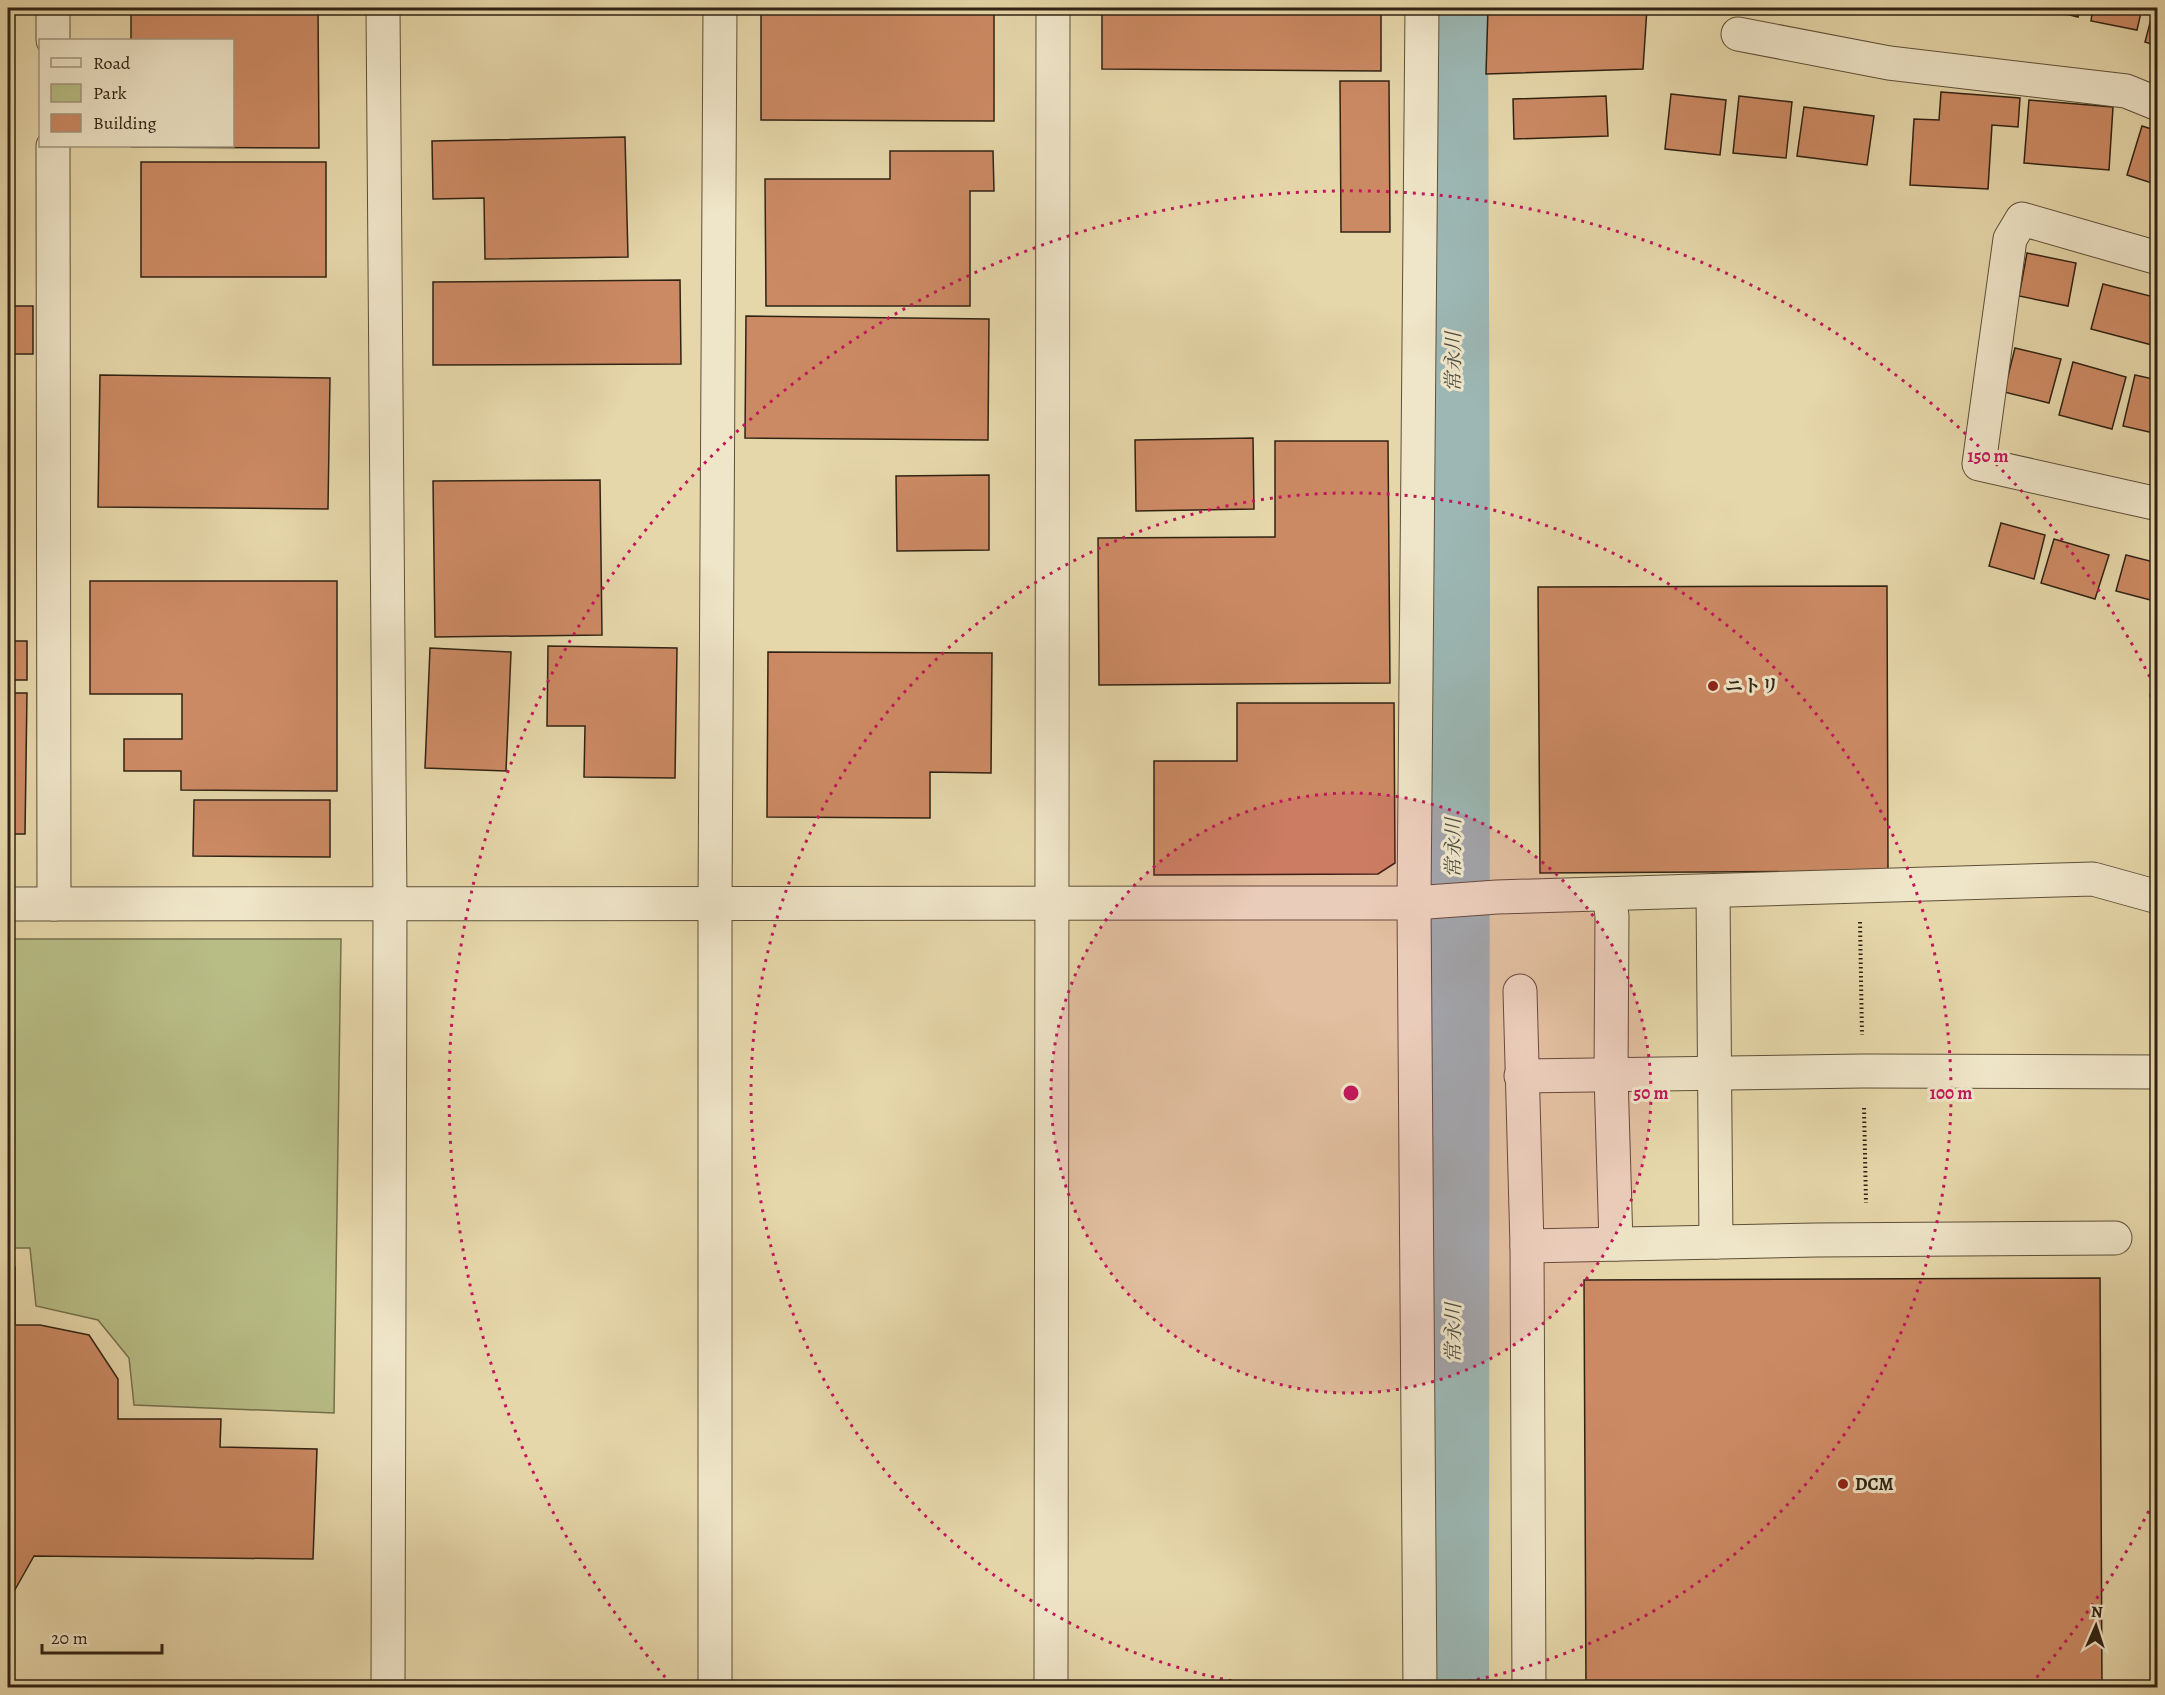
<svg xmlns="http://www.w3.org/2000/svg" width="2165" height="1695" font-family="Alegreya,'Noto Serif JP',serif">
<rect width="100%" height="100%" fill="#e6d7aa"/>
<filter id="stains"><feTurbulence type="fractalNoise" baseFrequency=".00333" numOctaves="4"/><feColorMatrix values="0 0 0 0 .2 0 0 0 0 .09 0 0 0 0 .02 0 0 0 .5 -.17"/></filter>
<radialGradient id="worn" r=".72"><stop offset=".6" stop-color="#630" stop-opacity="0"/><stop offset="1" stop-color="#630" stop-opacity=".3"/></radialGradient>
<polygon fill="#b8bd86" stroke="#74704c" stroke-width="1.5" points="8,939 341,939 334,1413 134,1405 129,1358 98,1320 36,1306 30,1248 8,1248"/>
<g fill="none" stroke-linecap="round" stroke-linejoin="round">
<polyline stroke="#9cb7b4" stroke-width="72" points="1452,8 1454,576 1453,1688"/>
</g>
<g fill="#cc8a64" stroke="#302313" stroke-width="1.5">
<polygon points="131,8 318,8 319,148 131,147 131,146 232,146 232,40 131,40"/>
<polygon points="761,8 994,8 994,121 761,120"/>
<polygon points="1102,8 1381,8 1381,71 1102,69"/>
<polygon points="1488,8 1647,8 1643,69 1486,74"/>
<polygon points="2042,8 2080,8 2078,17"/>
<polygon points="2093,8 2142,8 2137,30 2091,21"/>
<polygon points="2154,8 2158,8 2158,46 2145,42"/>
<polygon points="1340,81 1389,81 1390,232 1341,232"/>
<polygon points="1941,92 2020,98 2018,127 1992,125 1988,189 1910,185 1914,119 1939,120"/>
<polygon points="1671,94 1726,100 1720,155 1665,149"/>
<polygon points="1606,96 1608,136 1514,139 1513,99"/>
<polygon points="1739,96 1792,102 1786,158 1733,153"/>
<polygon points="2029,100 2113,107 2109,170 2024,163"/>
<polygon points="1804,107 1874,116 1867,165 1797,156"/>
<polygon points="2142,126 2158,131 2158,185 2127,175"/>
<polygon points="625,137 628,257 485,259 484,198 433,199 432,141"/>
<polygon points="890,151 993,151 994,191 970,191 970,306 766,306 765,179 890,179"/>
<rect x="141" y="162" width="185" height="115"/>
<polygon points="2027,253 2076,263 2068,306 2019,296"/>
<polygon points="680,280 681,364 433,365 433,282"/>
<polygon points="2103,284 2158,298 2158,322 2152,345 2091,329"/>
<rect x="8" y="306" width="25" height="48"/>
<polygon points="746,316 989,319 988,440 745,438"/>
<polygon points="2015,348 2061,359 2049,403 2004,392"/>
<polygon points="2073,362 2126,377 2112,429 2059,415"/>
<polygon points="100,375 330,378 328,509 98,507"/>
<polygon points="2135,375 2158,380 2158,434 2123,426"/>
<polygon points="1253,438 1254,509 1136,511 1135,440"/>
<polygon points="1275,441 1388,441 1390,683 1099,685 1098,538 1275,537"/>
<polygon points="989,475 989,550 897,551 896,476"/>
<polygon points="600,480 602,635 435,637 433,481"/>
<polygon points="2001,523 2045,535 2034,579 1989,566"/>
<polygon points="2054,539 2109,555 2095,599 2041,583"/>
<polygon points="2126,555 2158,563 2158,602 2116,591"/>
<polygon points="90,581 337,581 337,791 181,790 181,771 124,771 124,739 182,739 182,694 90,694"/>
<polygon points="1887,586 1888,871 1540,873 1538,587"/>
<rect x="8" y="641" width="19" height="39"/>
<polygon points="548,646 677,648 675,778 584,777 585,726 547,726"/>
<polygon points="430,648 511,652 506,771 425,768"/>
<polygon points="768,652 992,653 991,773 930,772 930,818 767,817"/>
<polygon points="2158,668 2158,698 2150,696"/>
<polygon points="8,693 27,693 25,834 8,834"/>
<polygon points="1237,703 1394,703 1395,863 1378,874 1154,875 1154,761 1237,761"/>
<polygon points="194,800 330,800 330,857 193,856"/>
<polygon points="8,1267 15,1267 15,1325 40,1325 89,1335 118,1379 118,1419 221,1419 220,1447 317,1449 313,1559 34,1556 8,1602"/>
<polygon points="2100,1278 2102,1688 1586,1688 1584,1280"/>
</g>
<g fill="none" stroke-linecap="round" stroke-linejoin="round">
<defs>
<g id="minor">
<polyline points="53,8 53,40"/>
<polyline points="383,8 390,904 388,1688"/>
<polyline points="1738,34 1889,63 2126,91 2158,104"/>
<polyline points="53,146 54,904"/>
<polyline points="2158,258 2022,219 2010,239 1979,464 2158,504"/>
<polyline points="1713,891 1716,1242"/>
<polyline points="1609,894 1612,916 1611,1075 1616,1244"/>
<polyline points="8,904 1414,903 1497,897 2093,879 2158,897"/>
<polyline points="1520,991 1527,1246 1529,1688"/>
<polyline points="1521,1076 1863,1071 2158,1072"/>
<polyline points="1527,1246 1816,1240 2115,1238"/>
<polyline points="715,1688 715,904 720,8"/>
<polyline points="1051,1688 1053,8"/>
<polyline points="1420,1688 1414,903 1422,8"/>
</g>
</defs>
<use href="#minor" stroke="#5e5039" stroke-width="35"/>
<g stroke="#302313" stroke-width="4" stroke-dasharray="1.5 3" stroke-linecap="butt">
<polyline points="1860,922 1862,1035"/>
<polyline points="1864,1108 1866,1203"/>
</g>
<use href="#minor" stroke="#efe5c8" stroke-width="33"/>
</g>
<circle cx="1351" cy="1093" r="300" fill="#c2185b" fill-opacity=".12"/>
<g fill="none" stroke="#c2185b" stroke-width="3" stroke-dasharray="3 6">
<circle cx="1351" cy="1093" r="300"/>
<path d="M1267 1687A600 600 0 1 1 1435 1687"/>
<path d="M2157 1495A901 901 0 0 1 2031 1684M671 1684A901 901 0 1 1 2157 691"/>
</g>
<g fill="#8f2418" stroke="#efe5c8" stroke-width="2">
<circle cx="1713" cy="686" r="6"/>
<circle cx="1843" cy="1484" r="6"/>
</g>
<g text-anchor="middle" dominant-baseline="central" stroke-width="6" stroke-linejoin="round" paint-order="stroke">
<g font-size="18" font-weight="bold" fill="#302313" stroke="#efe5c8" text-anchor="start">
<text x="1725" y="686">ニトリ</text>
<text x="1855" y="1484">DCM</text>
</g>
<g font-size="20" font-style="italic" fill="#504f43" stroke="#efe5c8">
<text transform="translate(1453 362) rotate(-90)">常永川</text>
<text transform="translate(1453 848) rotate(-90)">常永川</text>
<text transform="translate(1453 1333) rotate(-90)">常永川</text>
</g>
</g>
<circle cx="1351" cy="1093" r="9" fill="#c2185b" stroke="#efe5c8" stroke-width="3"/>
<g font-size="18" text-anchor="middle" font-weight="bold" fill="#c2185b" stroke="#efe5c8" stroke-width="6" stroke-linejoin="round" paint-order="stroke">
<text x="1988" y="462">150 m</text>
<text x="1651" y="1099">50 m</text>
<text x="1951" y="1099">100 m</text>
</g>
<rect width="2165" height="1695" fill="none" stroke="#e6d7aa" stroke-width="30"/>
<rect x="9" y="9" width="2147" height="1677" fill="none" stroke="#302313" stroke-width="3"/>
<rect x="15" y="15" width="2135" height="1665" fill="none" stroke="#302313" stroke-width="1.5"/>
<rect x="39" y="39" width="195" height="108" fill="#efe5c8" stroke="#a39780" stroke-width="1.5"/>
<rect x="51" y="58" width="30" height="9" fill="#efe5c8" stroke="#a39780" stroke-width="1.5"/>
<text x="93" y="69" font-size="18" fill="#302313">Road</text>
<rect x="51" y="84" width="30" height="18" fill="#b8bd86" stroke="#a39780" stroke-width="1.5"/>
<text x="93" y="99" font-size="18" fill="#302313">Park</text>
<rect x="51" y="114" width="30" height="18" fill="#cc8a64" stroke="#a39780" stroke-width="1.5"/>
<text x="93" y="129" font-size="18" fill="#302313">Building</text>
<g transform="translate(2096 1626) rotate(3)" stroke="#efe5c8" stroke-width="4.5" paint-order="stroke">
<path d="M0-4.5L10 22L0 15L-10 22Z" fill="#302313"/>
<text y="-9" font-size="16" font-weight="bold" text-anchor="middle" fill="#302313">N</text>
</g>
<path d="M42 1644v9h120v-9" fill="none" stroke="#302313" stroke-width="3"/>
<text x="51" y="1644" font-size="18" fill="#302313" stroke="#efe5c8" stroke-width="4.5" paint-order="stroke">20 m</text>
<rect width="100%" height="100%" filter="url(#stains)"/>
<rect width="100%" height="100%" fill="url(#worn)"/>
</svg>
